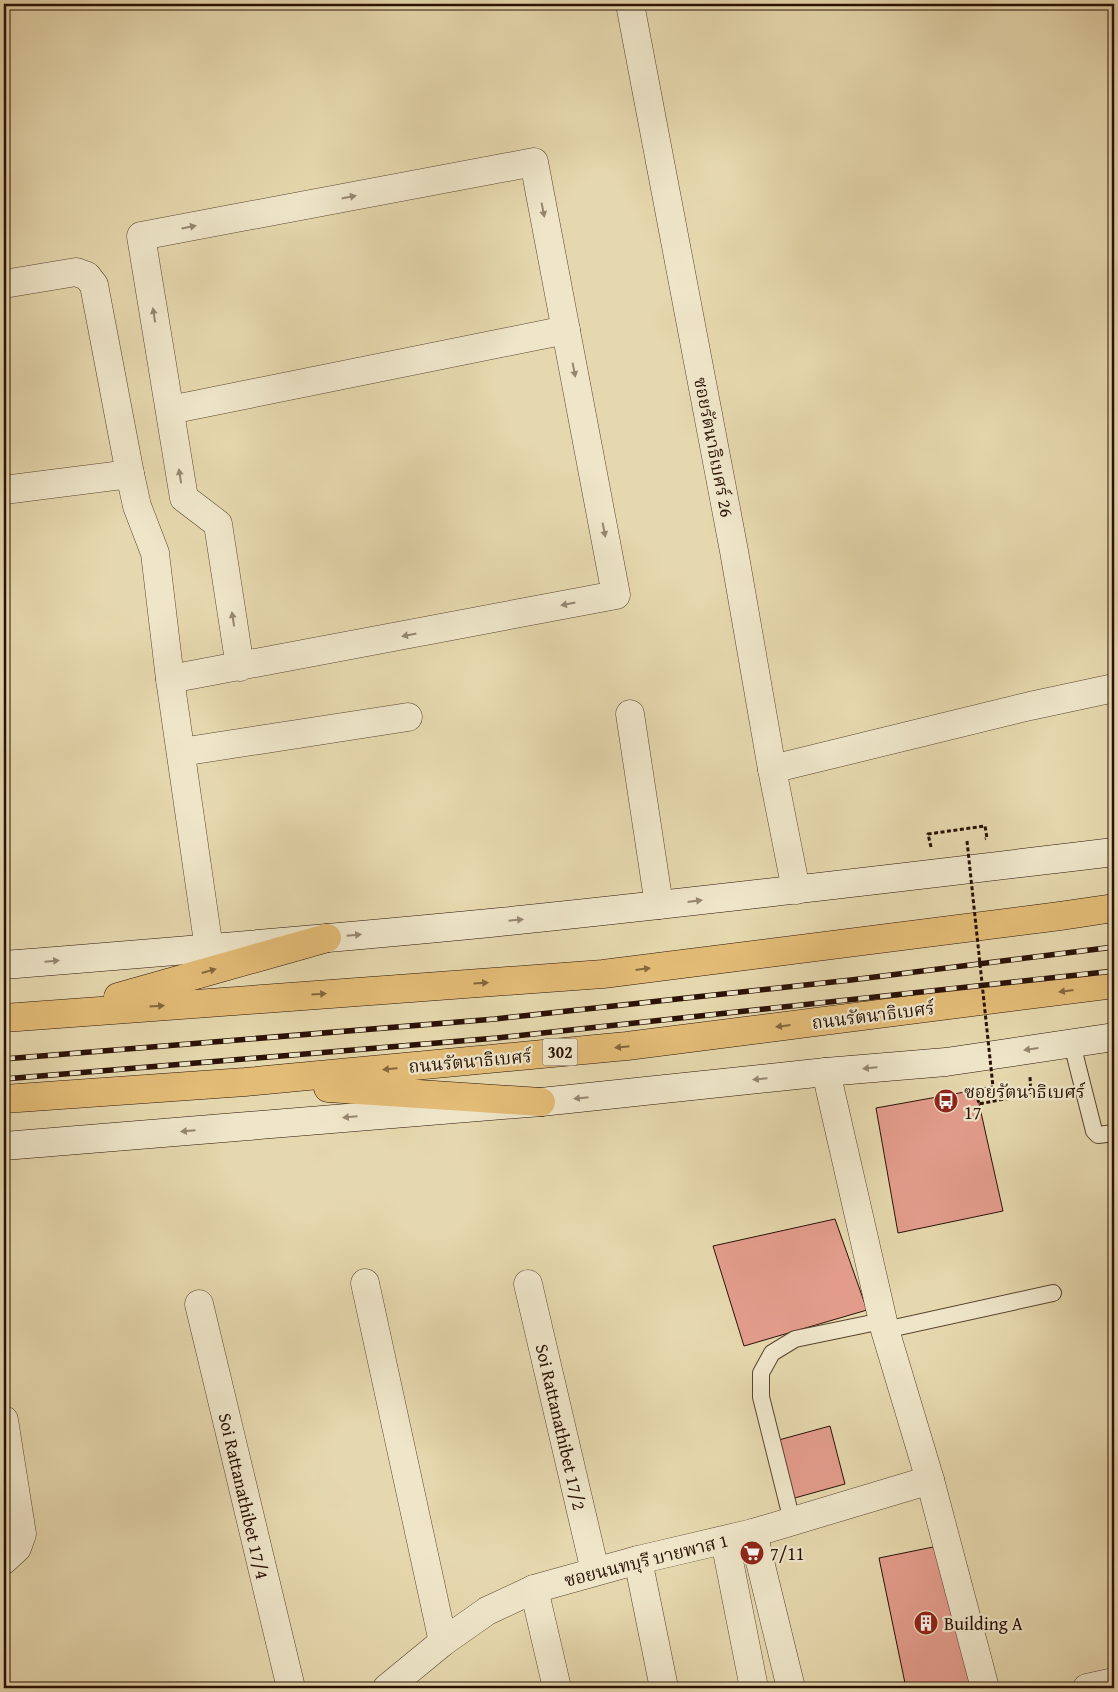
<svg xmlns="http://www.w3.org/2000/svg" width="1118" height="1692" font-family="'Gentium Book Plus','Noto Serif Thai',serif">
<rect width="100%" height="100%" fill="#e6d8ae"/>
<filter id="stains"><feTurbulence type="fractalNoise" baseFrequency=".004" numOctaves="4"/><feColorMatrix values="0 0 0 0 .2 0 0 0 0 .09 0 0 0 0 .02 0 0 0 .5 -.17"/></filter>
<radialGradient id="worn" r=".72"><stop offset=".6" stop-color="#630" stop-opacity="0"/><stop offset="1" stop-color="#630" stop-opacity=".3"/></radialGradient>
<g fill="#e49d8d" stroke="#291105">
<polygon points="976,1090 1003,1211 898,1233 876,1108"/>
<polygon points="835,1219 867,1310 744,1346 713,1246"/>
<polygon points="830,1426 845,1484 791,1499 775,1441"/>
<polygon points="943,1545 972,1688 906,1688 879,1558"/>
</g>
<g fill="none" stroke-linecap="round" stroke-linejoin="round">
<defs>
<g id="lane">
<polyline points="1072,1044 1094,1131 1098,1135 1114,1133"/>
<polyline points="885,1330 1053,1293"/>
<polyline points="792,1521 761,1397 761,1373 772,1353 795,1339 882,1321"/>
</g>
<g id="street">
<polyline points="630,4 734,551 772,769 796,890"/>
<polyline points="4,284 76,272 87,276 94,285 130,474 137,506 155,553 170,679 209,949"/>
<polyline points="170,410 566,330"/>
<polyline points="4,490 130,474"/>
<polyline points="170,679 616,595 534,162 141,236 184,498 218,524 240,667"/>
<polyline points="630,714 659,905"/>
<polyline points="181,752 408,717"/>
<polyline points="772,769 1030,706 1114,688"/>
<polyline points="826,1072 885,1330 930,1480 985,1688"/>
<polyline points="365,1283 443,1642"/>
<polyline points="528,1284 595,1571"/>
<polyline points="199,1304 291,1688"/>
<polyline points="4,1420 22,1534 17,1548 4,1560"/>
<polyline points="753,1533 791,1688"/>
<polyline points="725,1541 754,1688"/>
<polyline points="638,1560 664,1688"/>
<polyline points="534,1589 557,1688"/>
<polyline points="387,1688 443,1642 487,1611 534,1589 638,1560 753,1533 930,1480"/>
<polyline points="1087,1688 1114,1682"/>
</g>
<g id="secondary">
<path d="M4 965C166 952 328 939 490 923 698 902 906 877 1114 852"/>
<polyline points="4,1146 541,1102 826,1072 946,1062 1114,1037"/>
</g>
<g id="primary">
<polyline points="118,997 327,938"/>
<polyline points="4,1018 603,974 1060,916 1114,908"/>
<polyline points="328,1088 541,1102"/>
<polyline points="4,1099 245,1082 627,1046 1114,984"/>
</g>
</defs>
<use href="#lane" stroke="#58432f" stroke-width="18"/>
<use href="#street" stroke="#58432f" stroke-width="29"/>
<use href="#secondary" stroke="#291105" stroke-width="29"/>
<use href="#primary" stroke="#291105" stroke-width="29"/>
<g stroke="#291105" stroke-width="3" stroke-dasharray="4 2.5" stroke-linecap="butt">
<polyline points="931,847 928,834 985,826 987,838 985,839"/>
<polyline points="993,1087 976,1090 979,1104 1031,1094 1030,1077"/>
</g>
<use href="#lane" stroke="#efe6ca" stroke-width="16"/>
<use href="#street" stroke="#efe6ca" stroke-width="28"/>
<use href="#secondary" stroke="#efe6ca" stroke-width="28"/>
<use href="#primary" stroke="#e3bc77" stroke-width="28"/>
<defs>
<g id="rail">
<polyline points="4,1059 495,1019 851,980 1114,947"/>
<polyline points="4,1079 497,1038 1114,971"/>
</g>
</defs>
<use href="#rail" stroke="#291105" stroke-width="5.5"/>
<use href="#rail" stroke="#efe6ca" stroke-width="4" stroke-dasharray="11" stroke-linecap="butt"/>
<polyline stroke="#291105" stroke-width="3" stroke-dasharray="4 2.5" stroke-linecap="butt" points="967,841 993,1087"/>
</g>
<defs><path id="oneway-solid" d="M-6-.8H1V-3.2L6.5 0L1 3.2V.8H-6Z" transform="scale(1.25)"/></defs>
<g fill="#968671">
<use href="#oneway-solid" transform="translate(349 197) rotate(-11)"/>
<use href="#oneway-solid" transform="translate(543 210) rotate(79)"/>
<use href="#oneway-solid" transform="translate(189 227) rotate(-11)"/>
<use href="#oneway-solid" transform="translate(154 315) rotate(-99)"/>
<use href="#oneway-solid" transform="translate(574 370) rotate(79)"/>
<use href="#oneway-solid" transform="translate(180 476) rotate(-99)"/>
<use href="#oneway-solid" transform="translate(604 530) rotate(79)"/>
<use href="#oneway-solid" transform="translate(568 604) rotate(169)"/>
<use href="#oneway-solid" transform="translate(233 619) rotate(-99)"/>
<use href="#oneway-solid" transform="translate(409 635) rotate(169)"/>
<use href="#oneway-solid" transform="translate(695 901) rotate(-7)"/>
<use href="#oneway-solid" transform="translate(516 920) rotate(-6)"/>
<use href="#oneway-solid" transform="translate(354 935) rotate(-5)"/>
<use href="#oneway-solid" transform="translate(52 961) rotate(-5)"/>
<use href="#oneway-solid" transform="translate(1031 1049) rotate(172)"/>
<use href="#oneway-solid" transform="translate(870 1068) rotate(175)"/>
<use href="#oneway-solid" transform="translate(760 1079) rotate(174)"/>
<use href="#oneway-solid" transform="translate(581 1098) rotate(174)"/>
<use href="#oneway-solid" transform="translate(350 1117) rotate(175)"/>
<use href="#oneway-solid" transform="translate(188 1131) rotate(175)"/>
</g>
<g fill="#86663e">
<use href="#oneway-solid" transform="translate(643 969) rotate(-7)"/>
<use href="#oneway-solid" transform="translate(209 971) rotate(-16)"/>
<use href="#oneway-solid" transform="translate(481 983) rotate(-4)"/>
<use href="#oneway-solid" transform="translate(1066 991) rotate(173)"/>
<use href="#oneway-solid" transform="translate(319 994) rotate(-4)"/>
<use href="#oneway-solid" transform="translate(157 1006) rotate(-4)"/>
<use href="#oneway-solid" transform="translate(783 1026) rotate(173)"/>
<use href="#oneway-solid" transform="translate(622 1047) rotate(174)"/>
<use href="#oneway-solid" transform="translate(390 1069) rotate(175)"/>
</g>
<defs>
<symbol id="bus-disc" viewBox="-11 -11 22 22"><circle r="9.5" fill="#8f2418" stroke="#efe6ca"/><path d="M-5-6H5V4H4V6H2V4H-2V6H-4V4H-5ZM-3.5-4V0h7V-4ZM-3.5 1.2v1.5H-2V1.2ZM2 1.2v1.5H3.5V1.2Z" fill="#fff"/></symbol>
<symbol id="supermarket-disc" viewBox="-11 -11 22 22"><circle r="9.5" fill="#8f2418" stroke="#efe6ca"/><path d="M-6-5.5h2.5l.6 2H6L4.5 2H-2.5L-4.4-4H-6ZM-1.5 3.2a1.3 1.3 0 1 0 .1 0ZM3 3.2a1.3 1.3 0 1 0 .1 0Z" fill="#fff"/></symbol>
<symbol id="building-disc" viewBox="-11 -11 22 22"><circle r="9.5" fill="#8f2418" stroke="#efe6ca"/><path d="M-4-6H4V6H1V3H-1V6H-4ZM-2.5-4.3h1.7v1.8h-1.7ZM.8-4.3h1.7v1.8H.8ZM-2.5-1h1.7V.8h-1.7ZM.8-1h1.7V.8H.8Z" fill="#fff"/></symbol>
</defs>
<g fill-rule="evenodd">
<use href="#bus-disc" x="932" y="1087" width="28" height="28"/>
<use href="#supermarket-disc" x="738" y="1539" width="28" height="28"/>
<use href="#building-disc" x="912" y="1609" width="28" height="28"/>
</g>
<g text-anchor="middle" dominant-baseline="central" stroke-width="4.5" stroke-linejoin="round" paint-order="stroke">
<rect fill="#efe6ca" stroke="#645140" stroke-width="1" x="542.5" y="1038.5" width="35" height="27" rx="4"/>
<g font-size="16" font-weight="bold" fill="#291105">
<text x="560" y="1052">302</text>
</g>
<g font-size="18" fill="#291105" stroke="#efe6ca">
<text transform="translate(714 447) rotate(79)">ซอยรัตนาธิเบศร์ 26</text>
<text transform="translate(873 1015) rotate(-7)">ถนนรัตนาธิเบศร์</text>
<text transform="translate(470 1061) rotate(-5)">ถนนรัตนาธิเบศร์</text>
<text transform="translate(561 1427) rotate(77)">Soi Rattanathibet 17/2</text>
<text transform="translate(244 1496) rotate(77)">Soi Rattanathibet 17/4</text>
<text transform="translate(646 1560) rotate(-14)">ซอยนนทบุรี บายพาส 1</text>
</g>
<g font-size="18" fill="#291105" stroke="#efe6ca" text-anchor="start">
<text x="964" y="1091">ซอยรัตนาธิเบศร์<tspan x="964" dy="21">17</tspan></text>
<text x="770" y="1553">7/11</text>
<text x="944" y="1623">Building A</text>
</g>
</g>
<rect width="1118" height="1692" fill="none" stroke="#e6d8ae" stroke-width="20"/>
<rect x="5" y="5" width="1108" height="1682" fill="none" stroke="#291105" stroke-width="2.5"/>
<rect x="10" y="10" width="1098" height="1672" fill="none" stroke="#291105"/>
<rect width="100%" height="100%" filter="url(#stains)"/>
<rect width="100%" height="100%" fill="url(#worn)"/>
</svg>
